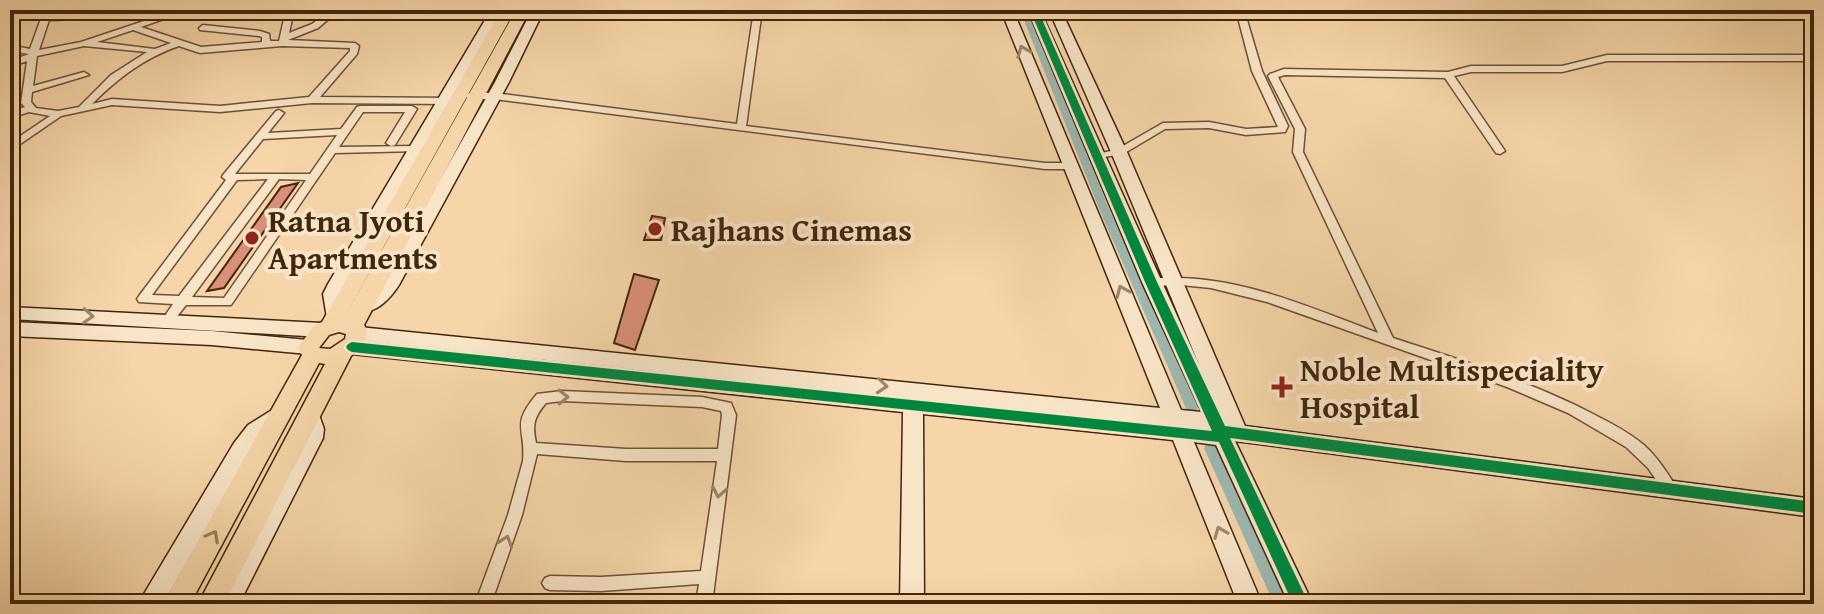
<svg xmlns="http://www.w3.org/2000/svg" width="1824" height="614" font-family="'Gentium Book Plus',serif">
<rect width="100%" height="100%" fill="#f5d5a9"/>
<filter id="stains"><feTurbulence type="fractalNoise" baseFrequency=".0025" numOctaves="4"/><feColorMatrix values="0 0 0 0 .2 0 0 0 0 .09 0 0 0 0 .02 0 0 0 .5 -.17"/></filter>
<radialGradient id="worn" r=".72"><stop offset=".6" stop-color="#630" stop-opacity="0"/><stop offset="1" stop-color="#630" stop-opacity=".3"/></radialGradient>
<g fill="none" stroke-linecap="round" stroke-linejoin="round">
<g fill="#9db7b0" fill-rule="evenodd">
<polygon points="1020,10 1028,10 1110,211 1199,406 1197,410 1187,410 1185,406 1100,211"/>
<polygon points="1211,443 1216,444 1218,448 1290,604 1274,604 1204,448 1206,444"/>
</g>
</g>
<g fill="#db8f79" stroke="#41270d" stroke-width="2">
<polygon points="298,183 224,288 207,291 281,187"/>
<polygon points="652,216 665,218 661,240 644,240"/>
<polygon points="634,274 659,280 635,350 614,343"/>
</g>
<g fill="none" stroke-linecap="round" stroke-linejoin="round">
<defs>
<g id="street">
<path d="M44 10H52L50 15 123 10 119 13 85 19 49 20 39 50 81 42 177 10H189L141 27 201 47 262 42V37L259 36 200 30 199 28 203 25 260 31 269 34 270 41H279L286 10H294L289 33 312 24 330 10H339L318 28 288 40 355 43 359 46 357 54 320 97 453 98 458 101 453 104 312 103 220 112 112 105 61 116 10 151V143L50 116 29 112 10 118V112L25 107 21 103 27 61 10 67V61L29 54 10 51V45L30 49ZM133 30 171 43 155 49 97 42ZM84 46 147 52 111 75 79 107 58 111 36 108 31 102 32 92 89 75 84 72 33 86 37 56ZM179 46 200 53 282 46 350 48V51L309 97 220 106 112 99 92 104C118 78 144 58 179 46Z"/>
<polygon points="754,10 762,10 746,126 1045,163 1070,163 1075,166 1070,169 1045,169 494,99 470,99 465,96 470,93 494,93 737,124"/>
<polygon points="1236,10 1244,10 1262,71 1288,126 1285,132 1246,135 1209,128 1165,129 1123,154 1091,159 1091,155 1116,150 1163,123 1209,122 1246,129 1278,127 1252,71"/>
<path d="M1607 55H1814V61H1607L1562 72H1471L1454 76 1505 151 1500 154 1496 153 1445 78 1285 75 1278 77 1305 129 1303 152 1393 338C1460 360 1530 381 1593 414 1611 423 1630 433 1645 446 1657 457 1666 471 1675 485L1677 489 1675 493 1670 495 1665 493 1648 468 1626 447 1568 413 1507 387 1267 302 1211 288 1181 285 1151 286 1145 282C1152 277 1159 278 1168 278 1241 276 1311 308 1378 333L1293 152 1295 129 1268 76 1270 74 1284 69 1448 72 1471 66H1562Z"/>
<path d="M360 106H412L417 109 395 145 391 146 386 143 405 112H363L339 147 415 146 420 149 419 151 335 153 231 305H186L172 323 168 324 162 320 173 304 139 302 137 299 139 296 226 180 222 177 223 175 276 111 279 110 284 113 268 133 341 129 357 107ZM337 135 310 174H235L263 139ZM268 179 179 296 152 295 237 180ZM279 179 306 180 224 298 192 297Z"/>
<path d="M562 391 702 397 731 403 736 415 712 604H696L699 584 601 591 550 590 545 588 542 583 545 578 550 576 601 577 701 571 717 461H626L537 454 522 515 491 604H475L508 515 523 461C526 427 510 426 537 394ZM562 401 702 407 721 411 722 415 718 449H626L536 443C532 425 534 417 546 403Z"/>
</g>
<g id="secondary">
<path d="M491 10H503L346 284C339 297 347 311 340 324H328L323 294 328 284Z"/>
<path d="M532 10H544L509 82 399 285C390 299 375 315 358 311L355 307C361 297 375 291 383 281L495 82Z"/>
<polygon points="1001,10 1013,10 1181,410 1202,412 1142,282 1028,10 1040,10 1200,367 1111,152 1049,10 1061,10 1127,152 1245,426 1814,499 1814,517 1235,441 1313,604 1289,604 1216,445 1194,442 1262,604 1238,604 1173,440 923,414 924,604 900,604 903,412 352,354 345,352 343,347 345,342 352,340 703,376 359,341 350,334 359,327 1160,408"/>
<polygon points="10,307 322,323 331,330 322,337 10,319"/>
<polygon points="10,322 212,331 308,340 315,342 317,347 315,352 308,354 212,345 10,336"/>
<polygon points="280,405 287,408 290,413 262,437 248,455 163,604 138,604 234,443 248,425"/>
<polygon points="310,406 317,409 324,429 323,438 239,604 215,604 303,438 300,414 303,409"/>
</g>
<path id="primary" d="M501 10H515L344 318 516 10H530L364 325 367 330 365 343 351 356 224 604H198L325 364 319 363 190 604H163L302 355 298 347 315 325 322 322ZM339 332 346 334 345 339 330 349 319 348 329 335Z"/>
</defs>
<use href="#street" stroke="#6e5234" stroke-width="3"/>
<use href="#secondary" stroke="#41270d" stroke-width="3"/>
<use href="#primary" stroke="#41270d" stroke-width="3"/>
<use href="#street" fill="#f8e4c7" fill-rule="evenodd"/>
<use href="#secondary" fill="#f8e4c7" fill-rule="evenodd"/>
<use href="#primary" fill="#f5d5a9" fill-rule="evenodd"/>
<defs>
<polygon id="cycleway" points="1030,10 1038,10 1157,282 1225,426 1814,502 1814,514 1230,438 1309,604 1293,604 1219,442 352,352 348,350 346,347 348,344 352,342 1212,431 1145,282"/>
</defs>
<use href="#cycleway" stroke="#f8e4c7" stroke-width="5"/>
<use href="#cycleway" fill="#00873e" fill-rule="evenodd"/>
</g>
<defs><path id="oneway-chevron" d="M-2-3.5L2.5 0L-2 3.5" fill="none" stroke-width="1.6" stroke-linecap="round" stroke-linejoin="round" transform="scale(2)"/></defs>
<g stroke="#9c866a">
<use href="#oneway-chevron" transform="translate(1023 51) rotate(-112)"/>
<use href="#oneway-chevron" transform="translate(1122 291) rotate(-113)"/>
<use href="#oneway-chevron" transform="translate(88 316) rotate(3)"/>
<use href="#oneway-chevron" transform="translate(882 386) rotate(5)"/>
<use href="#oneway-chevron" transform="translate(563 397) rotate(-1)"/>
<use href="#oneway-chevron" transform="translate(719 492) rotate(100)"/>
<use href="#oneway-chevron" transform="translate(1220 532) rotate(-112)"/>
<use href="#oneway-chevron" transform="translate(506 541) rotate(-72)"/>
</g>
<use stroke="#9b7e5b" href="#oneway-chevron" transform="translate(213 536) rotate(-61)"/>
<g fill="#8f2418" stroke="#f8e4c7" stroke-width="3">
<circle cx="655" cy="229" r="8"/>
<circle cx="252" cy="238" r="8"/>
<path d="M1278 375h8v8h8v8h-8v8h-8v-8h-8v-8h8z"/>
</g>
<g text-anchor="middle" dominant-baseline="central" stroke-width="8" stroke-linejoin="round" paint-order="stroke">
<g font-size="32" font-weight="bold" fill="#41270d" stroke="#f8e4c7" text-anchor="start">
<text x="268" y="220">Ratna Jyoti<tspan x="268" dy="37">Apartments</tspan></text>
<text x="671" y="229">Rajhans Cinemas</text>
<text x="1300" y="369">Noble Multispeciality<tspan x="1300" dy="37">Hospital</tspan></text>
</g>
</g>
<rect width="1824" height="614" fill="none" stroke="#f5d5a9" stroke-width="40"/>
<rect x="12" y="12" width="1800" height="590" fill="none" stroke="#41270d" stroke-width="4"/>
<rect x="20" y="20" width="1784" height="574" fill="none" stroke="#41270d" stroke-width="2"/>
<rect width="100%" height="100%" filter="url(#stains)"/>
<rect width="100%" height="100%" fill="url(#worn)"/>
</svg>
